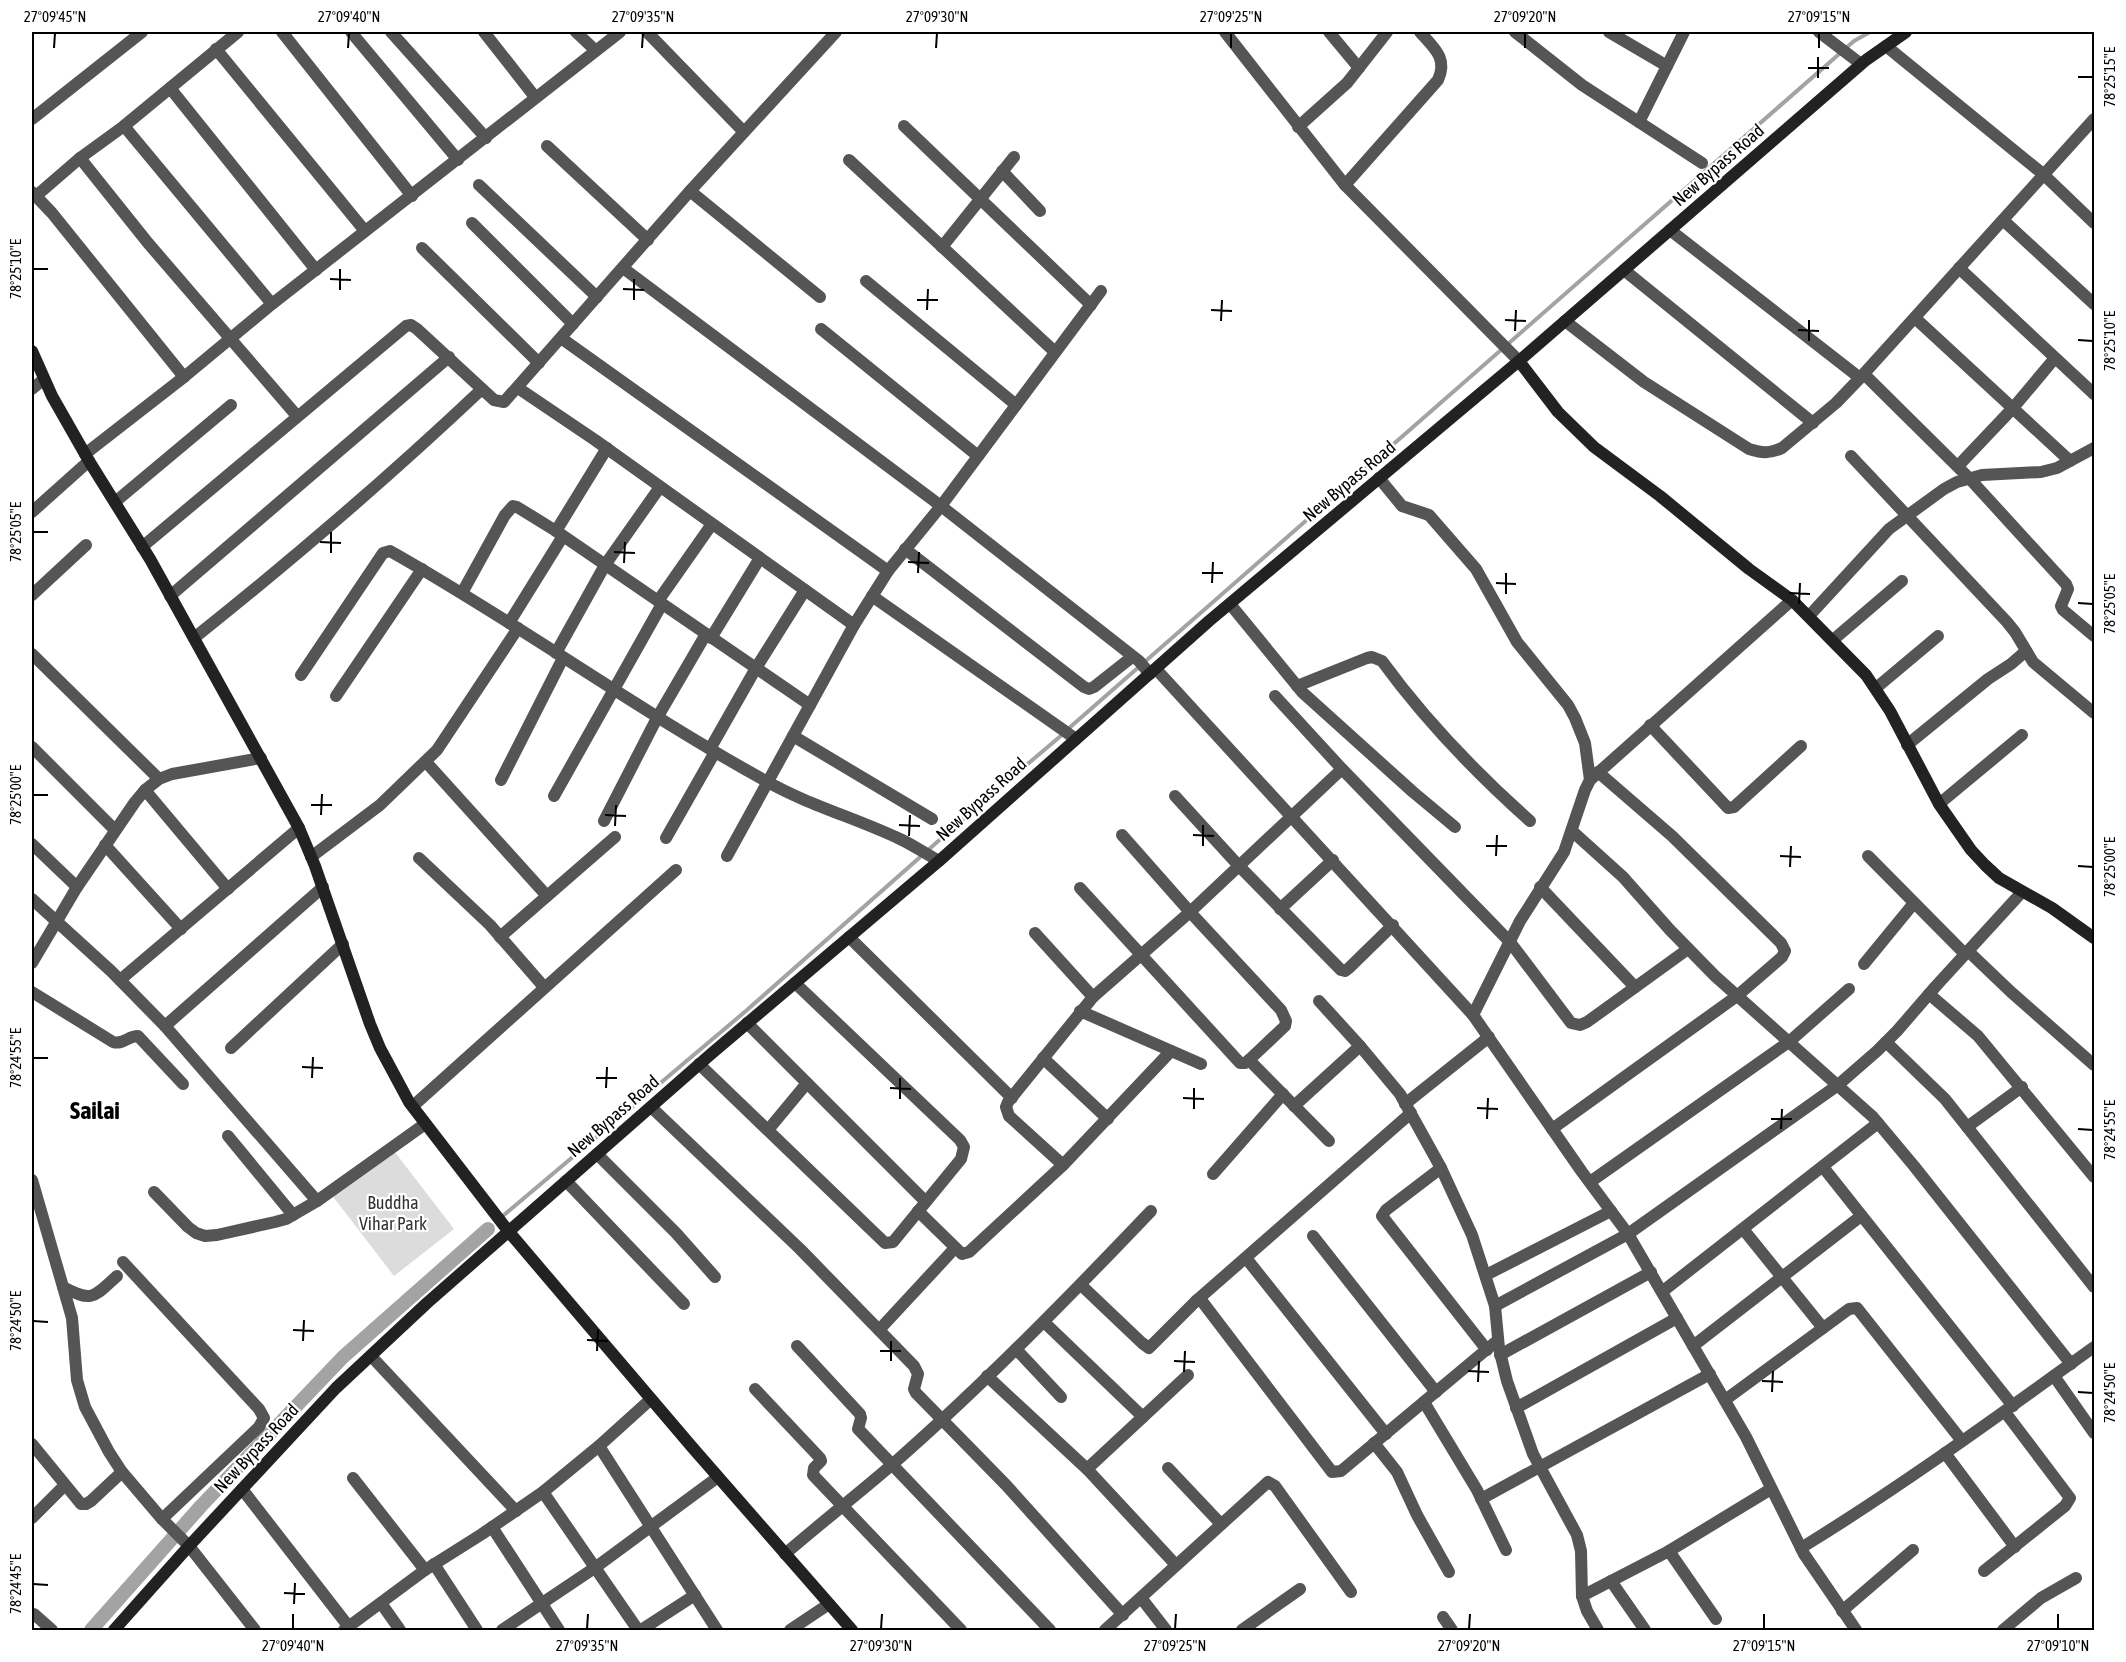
<svg xmlns="http://www.w3.org/2000/svg" width="2126" height="1662" font-family="'Asap Condensed',sans-serif">
<rect width="100%" height="100%" fill="#fff"/>
<polygon fill="#dcdcdc" points="391,1147 454,1229 394,1276 331,1194"/>
<g fill="none" stroke-linecap="round" stroke-linejoin="round">
<g stroke="#a3a3a3" stroke-width="4">
<polyline points="1068,729 1854,41 1870,32"/>
<polyline points="504,1215 747,1010 970,813 1063,734"/>
</g>
<polyline stroke="#a3a3a3" stroke-width="14" points="91,1630 201,1506 343,1357 488,1229"/>
<g stroke="#555" stroke-width="12">
<polyline points="282,32 412,196"/>
<polyline points="351,32 458,160"/>
<polyline points="391,32 486,138"/>
<polyline points="484,32 535,97"/>
<polyline points="576,32 595,50"/>
<polyline points="647,32 744,132"/>
<polyline points="1225,32 1345,185 1519,361"/>
<polyline points="1329,32 1359,68"/>
<polyline points="1515,32 1582,85 1702,163"/>
<polyline points="1609,32 1667,66"/>
<polyline points="1819,32 1861,64"/>
<polyline points="1886,46 2043,174 2094,223"/>
<polyline points="216,49 365,231"/>
<polyline points="170,88 316,270"/>
<polyline points="32,119 142,32"/>
<polyline points="1639,122 1684,32"/>
<polyline points="124,126 272,304"/>
<polyline points="904,126 1091,305"/>
<polyline points="1298,127 1347,83 1387,32"/>
<polyline points="547,146 648,240"/>
<polyline points="80,158 148,243 297,416"/>
<polyline points="849,160 1055,352"/>
<polyline points="1002,171 1040,211"/>
<polyline points="479,185 597,297"/>
<path d="M1345 185 1438 80C1448 58 1434 48 1420 32"/>
<polyline points="690,191 820,297"/>
<polyline points="32,192 52,213 184,377"/>
<polyline points="36,196 80,158 124,126 238,32"/>
<polyline points="2003,220 2094,304"/>
<polyline points="472,223 573,324"/>
<polyline points="1670,230 1860,378"/>
<polyline points="942,247 1014,157"/>
<polyline points="422,248 539,363"/>
<polyline points="623,268 941,506 1139,661 1150,674"/>
<polyline points="1959,268 2094,394"/>
<polyline points="1624,270 1813,423"/>
<polyline points="866,281 1016,405"/>
<polyline points="1915,318 2070,461"/>
<path d="M1565 321 1644 382 1749 449C1762 453 1769 454 1782 448L1836 403 1860 378 2094 119"/>
<polyline points="821,329 978,456"/>
<polyline points="561,338 888,571"/>
<polyline points="1864,374 1969,478 2066,584 2068,589 2061,606 2063,610 2094,636"/>
<polyline points="518,388 595,440 854,625"/>
<polyline points="32,389 44,379"/>
<polyline points="85,454 184,377 272,304 620,32"/>
<polyline points="1851,456 2007,622 2015,632 2033,662 2094,713"/>
<polyline points="1958,466 2013,408 2055,358"/>
<polyline points="1379,478 1402,506 1429,515 1476,569 1517,642 1568,705 1575,718 1585,743 1590,780"/>
<polyline points="115,502 231,405"/>
<polyline points="32,512 89,461"/>
<polyline points="556,531 607,448"/>
<polyline points="142,547 406,326 411,325 417,329 494,400 504,402 690,191 836,32"/>
<polyline points="905,549 1084,687 1089,689 1094,687 1132,657"/>
<polyline points="462,593 505,515 513,506 517,507 556,531 810,705"/>
<polyline points="32,595 86,545"/>
<polyline points="170,596 449,357"/>
<polyline points="872,596 1076,739"/>
<polyline points="658,601 712,524"/>
<polyline points="1230,604 1302,692 1413,792 1455,827"/>
<polyline points="1809,616 1889,529 1944,489 1957,482 1982,475 2041,472 2057,468 2094,448"/>
<polyline points="509,623 563,536"/>
<path d="M194 638C293 559 390 476 482 389"/>
<polyline points="711,638 760,558"/>
<polyline points="1833,640 1902,581"/>
<polyline points="556,653 605,565 660,487"/>
<polyline points="32,654 159,779"/>
<polyline points="1156,669 1473,1015 1582,1172 1628,1234 1746,1437 1804,1554 1856,1630"/>
<path d="M301 675 383 553 390 551C518 623 637 710 766 781 808 805 856 818 900 839 913 845 926 854 939 861"/>
<path d="M1297 686 1367 658 1372 657 1382 661C1425 720 1475 772 1530 821"/>
<polyline points="1876,688 1938,636"/>
<polyline points="336,696 422,569"/>
<polyline points="1275,696 1342,769 1510,942 1571,1023 1580,1025 1587,1022 1688,949"/>
<polyline points="1650,725 1728,808 1734,807 1801,746"/>
<polyline points="793,736 932,819"/>
<polyline points="1907,745 1988,679 2011,664 2026,651"/>
<polyline points="32,747 115,830"/>
<polyline points="710,749 756,668 805,590"/>
<polyline points="426,762 547,896"/>
<polyline points="501,780 563,658"/>
<polyline points="145,790 228,889"/>
<polyline points="554,796 662,604"/>
<polyline points="1175,796 1239,866 1341,970 1345,971 1349,968 1393,925"/>
<polyline points="1939,804 2022,735"/>
<polyline points="604,821 657,718 706,634"/>
<polyline points="1572,831 1623,877 1670,930 1715,976 1873,1117 1914,1166 2071,1364"/>
<polyline points="666,838 715,752"/>
<polyline points="32,844 77,887"/>
<polyline points="105,845 181,929"/>
<polyline points="727,856 854,625 888,571 941,506 1101,291"/>
<polyline points="1868,856 1965,954"/>
<polyline points="311,857 380,805 437,750 518,628"/>
<polyline points="419,858 490,925 544,987"/>
<polyline points="1540,887 1635,987"/>
<polyline points="1080,888 1240,1063 1245,1063 1249,1060 1285,1026 1286,1021 1281,1010 1190,912 1122,835"/>
<polyline points="32,899 111,971 165,1026 317,1201"/>
<polyline points="1280,909 1333,860"/>
<polyline points="1035,933 1093,997"/>
<polyline points="500,937 615,837"/>
<polyline points="849,937 1012,1098"/>
<polyline points="1968,951 2011,992 2094,1065"/>
<polyline points="32,963 77,887 135,802 145,790 159,779 172,774 261,758"/>
<polyline points="1864,964 1914,903"/>
<polyline points="120,980 299,828"/>
<path d="M32 992 113 1042C123 1045 128 1036 138 1036L183 1084"/>
<polyline points="1929,994 1978,1036 2094,1177"/>
<polyline points="1319,1001 1360,1046 1400,1094 1441,1168 1472,1235 1495,1306 1499,1348 1507,1381 1533,1454 1577,1535 1581,1551 1582,1596 1587,1611 1598,1630"/>
<polyline points="1080,1011 1201,1064"/>
<polyline points="1473,1015 1520,921 1564,852 1585,790 1590,780 1792,600"/>
<polyline points="747,1023 925,1201"/>
<polyline points="165,1026 323,887"/>
<polyline points="1886,1042 1945,1099 2094,1287"/>
<polyline points="231,1048 343,944"/>
<polyline points="1043,1058 1108,1119"/>
<polyline points="1249,1060 1329,1141"/>
<polyline points="699,1064 885,1243 893,1242 961,1159 964,1147 960,1140 795,983"/>
<polyline points="1405,1104 1489,1037"/>
<polyline points="413,1106 676,870"/>
<polyline points="1294,1106 1360,1046"/>
<polyline points="651,1107 800,1249 914,1366 918,1374 914,1389 916,1393 1006,1485 1123,1615"/>
<polyline points="1967,1127 2022,1087"/>
<polyline points="1552,1129 1737,996 1782,957 1785,951 1781,943 1672,836 1598,772"/>
<polyline points="768,1130 807,1083"/>
<polyline points="228,1136 293,1215"/>
<polyline points="597,1154 676,1233 715,1277"/>
<polyline points="1063,1165 1009,1116 1006,1107 1008,1102 1093,997 1190,912 1342,769"/>
<polyline points="1823,1167 2013,1406"/>
<polyline points="1441,1168 1386,1210 1382,1216 1487,1350"/>
<polyline points="1213,1174 1283,1094"/>
<polyline points="32,1180 72,1318 77,1380 85,1407 109,1452 122,1472 162,1519 189,1546 255,1630"/>
<polyline points="566,1181 684,1304"/>
<polyline points="1590,1182 1790,1041 1849,989"/>
<polyline points="154,1192 188,1227 196,1233 205,1236 217,1235 275,1222 286,1219 317,1201 425,1124"/>
<polyline points="918,1211 962,1254 969,1252 1063,1165 1171,1051"/>
<polyline points="1743,1229 1823,1328"/>
<polyline points="1313,1236 1436,1392"/>
<polyline points="1246,1258 1386,1434"/>
<polyline points="123,1262 259,1409 264,1418 259,1427 162,1519"/>
<polyline points="1486,1275 1611,1211"/>
<polyline points="1081,1285 1142,1343 1149,1348 1196,1301 1201,1300 1332,1472 1341,1471 1498,1340"/>
<path d="M63 1287C93 1303 94 1297 117 1276"/>
<polyline points="1663,1291 1878,1123"/>
<polyline points="1196,1301 1411,1113"/>
<polyline points="1495,1306 1628,1234 1838,1085 1877,1051 1897,1031 1936,986 2022,892"/>
<polyline points="1044,1322 1143,1417"/>
<polyline points="879,1330 955,1248"/>
<polyline points="797,1346 860,1414 861,1418 858,1429 861,1432 1050,1630"/>
<polyline points="1693,1346 1861,1216"/>
<polyline points="1016,1349 1061,1397"/>
<polyline points="1500,1355 1651,1272"/>
<polyline points="371,1356 516,1511"/>
<polyline points="987,1376 1087,1469 1176,1565"/>
<polyline points="2054,1376 2094,1433"/>
<polyline points="755,1389 820,1458 821,1461 814,1468 813,1475 961,1630"/>
<polyline points="1725,1400 1849,1309 1857,1308 1962,1441"/>
<polyline points="1424,1402 1477,1490 1506,1550"/>
<polyline points="1516,1408 1677,1318"/>
<polyline points="1374,1443 1397,1472 1417,1515 1449,1572"/>
<polyline points="32,1444 81,1504 86,1504 91,1501 122,1472"/>
<polyline points="599,1446 717,1630"/>
<polyline points="1945,1453 2015,1547"/>
<polyline points="1168,1468 1221,1524"/>
<polyline points="1087,1469 1188,1375"/>
<polyline points="353,1478 425,1570"/>
<polyline points="242,1489 349,1627"/>
<polyline points="543,1492 638,1630"/>
<polyline points="1481,1499 1710,1374"/>
<polyline points="32,1518 64,1486"/>
<polyline points="492,1527 559,1630"/>
<path d="M1801 1548C1902 1486 1998 1416 2094 1347"/>
<polyline points="1669,1551 1716,1619"/>
<path d="M785 1554C821 1523 858 1494 894 1463 984 1384 1068 1298 1151 1211"/>
<polyline points="434,1564 477,1630"/>
<polyline points="1984,1571 2065,1506 2070,1498 2005,1412"/>
<polyline points="1611,1581 1645,1630"/>
<polyline points="1582,1596 1669,1551 1771,1489"/>
<polyline points="1142,1599 1166,1630"/>
<polyline points="381,1603 400,1630"/>
<polyline points="1842,1611 1913,1550"/>
<polyline points="34,1614 52,1630"/>
<polyline points="1443,1617 1452,1630"/>
<polyline points="344,1630 425,1570 482,1534 543,1492 599,1446 651,1399"/>
<polyline points="502,1630 596,1567 718,1477"/>
<polyline points="641,1630 695,1595"/>
<polyline points="790,1630 829,1604"/>
<polyline points="1105,1630 1268,1482 1275,1486 1351,1592"/>
<polyline points="1242,1630 1300,1589"/>
<polyline points="2003,1630 2041,1598 2076,1578"/>
</g>
<g stroke="#222" stroke-width="12">
<polyline points="32,351 52,396 89,461 150,559 299,828 315,866 370,1024 380,1048 409,1102 509,1232 692,1447 852,1630"/>
<polyline points="1519,361 1558,412 1594,447 1660,496 1749,569 1792,600 1866,675 1890,711 1939,804 1971,850 1985,865 1999,878 2052,908 2094,938"/>
<polyline points="114,1630 189,1546 336,1388 427,1303 711,1054 939,861 1209,621 1519,361 1866,60 1906,32"/>
</g>
</g>
<path fill="none" stroke="#000" stroke-width="2" d="M54 48 55 33M348 48 349 33M642 48 643 33M936 48 937 33M1231 48V33M1525 48V33M1819 48V33M1808 68H1829M2078 77H2093M1818 78V57M33 269H48M330 279 351 280M623 289 644 290M340 290V269M634 300V279M917 300H938M927 310 928 289M1211 310 1232 311M1505 320 1526 321M1221 321 1222 300M1798 330 1819 331M1515 331 1516 310M2078 340 2093 341M1809 341V320M33 532H48M320 542 341 543M614 552 635 553M331 553V532M908 562 929 563M624 563 625 542M918 573 919 552M1202 573H1223M1212 583 1213 562M1496 583 1516 584M1789 593 1810 594M1506 594V573M2078 603 2093 604M1799 604 1800 583M33 795H48M311 805H332M321 815 322 794M605 815 626 816M899 825 920 826M615 826 616 805M1193 835 1214 836M909 836 910 815M1203 846V825M1486 846H1507M1496 856 1497 835M1780 856 1801 857M2078 866 2093 867M1790 867 1791 846M33 1058H48M302 1067 323 1068M312 1078 313 1057M596 1078H617M606 1088 607 1067M890 1088 911 1089M1183 1098 1204 1099M900 1099V1078M1477 1108 1498 1109M1194 1109V1088M1487 1119 1488 1098M1771 1119H1792M1781 1129 1782 1109M2078 1129 2093 1130M33 1321 48 1322M293 1330 314 1331M587 1340 608 1341M303 1341 304 1320M597 1351 598 1330M880 1351H901M891 1361V1341M1174 1361 1195 1362M1468 1371 1489 1372M1184 1372 1185 1351M1762 1381 1783 1382M1478 1382 1479 1361M1772 1392 1773 1371M2078 1392 2093 1393M33 1584 48 1585M284 1593 305 1594M294 1604 295 1583M293 1629V1614M587 1629 588 1614M881 1629 882 1614M1175 1629 1176 1614M1469 1629 1470 1614M1764 1629V1614M2058 1629V1614"/>
<g text-anchor="middle" dominant-baseline="central" stroke-width="4.5" stroke-linejoin="round" paint-order="stroke">
<g font-size="18" fill="#000" stroke="#fff">
<text transform="translate(1718 165) rotate(-41)">New Bypass Road</text>
<text transform="translate(1349 481) rotate(-40)">New Bypass Road</text>
<text transform="translate(981 799) rotate(-42)">New Bypass Road</text>
<text transform="translate(613 1116) rotate(-41)">New Bypass Road</text>
<text transform="translate(256 1448) rotate(-47)">New Bypass Road</text>
</g>
<g font-size="18" fill="#333" stroke="#fff">
<text x="393" y="1202">Buddha<tspan x="393" dy="21">Vihar Park</tspan></text>
</g>
<g font-size="24" font-weight="bold" fill="#000" stroke="#fff">
<text x="95" y="1110">Sailai</text>
</g>
</g>
<rect width="2126" height="1662" fill="none" stroke="#ffffff" stroke-width="66"/>
<rect x="33" y="33" width="2060" height="1596" fill="none" stroke="#000" stroke-width="2"/>
<g font-size="15" text-anchor="middle" fill="#000">
<text x="55" y="22">27°09'45"N</text>
<text x="349" y="22">27°09'40"N</text>
<text x="643" y="22">27°09'35"N</text>
<text x="937" y="22">27°09'30"N</text>
<text x="1231" y="22">27°09'25"N</text>
<text x="1525" y="22">27°09'20"N</text>
<text x="1819" y="22">27°09'15"N</text>
<text transform="translate(2110 77) rotate(-90)" y="5">78°25'15"E</text>
<text transform="translate(16 269) rotate(-90)" y="5">78°25'10"E</text>
<text transform="translate(2110 341) rotate(-90)" y="5">78°25'10"E</text>
<text transform="translate(16 532) rotate(-90)" y="5">78°25'05"E</text>
<text transform="translate(2110 604) rotate(-90)" y="5">78°25'05"E</text>
<text transform="translate(16 795) rotate(-90)" y="5">78°25'00"E</text>
<text transform="translate(2110 867) rotate(-90)" y="5">78°25'00"E</text>
<text transform="translate(16 1058) rotate(-90)" y="5">78°24'55"E</text>
<text transform="translate(2110 1130) rotate(-90)" y="5">78°24'55"E</text>
<text transform="translate(16 1321) rotate(-90)" y="5">78°24'50"E</text>
<text transform="translate(2110 1393) rotate(-90)" y="5">78°24'50"E</text>
<text transform="translate(16 1584) rotate(-90)" y="5">78°24'45"E</text>
<text x="293" y="1651">27°09'40"N</text>
<text x="587" y="1651">27°09'35"N</text>
<text x="881" y="1651">27°09'30"N</text>
<text x="1175" y="1651">27°09'25"N</text>
<text x="1469" y="1651">27°09'20"N</text>
<text x="1764" y="1651">27°09'15"N</text>
<text x="2058" y="1651">27°09'10"N</text>
</g>
</svg>
